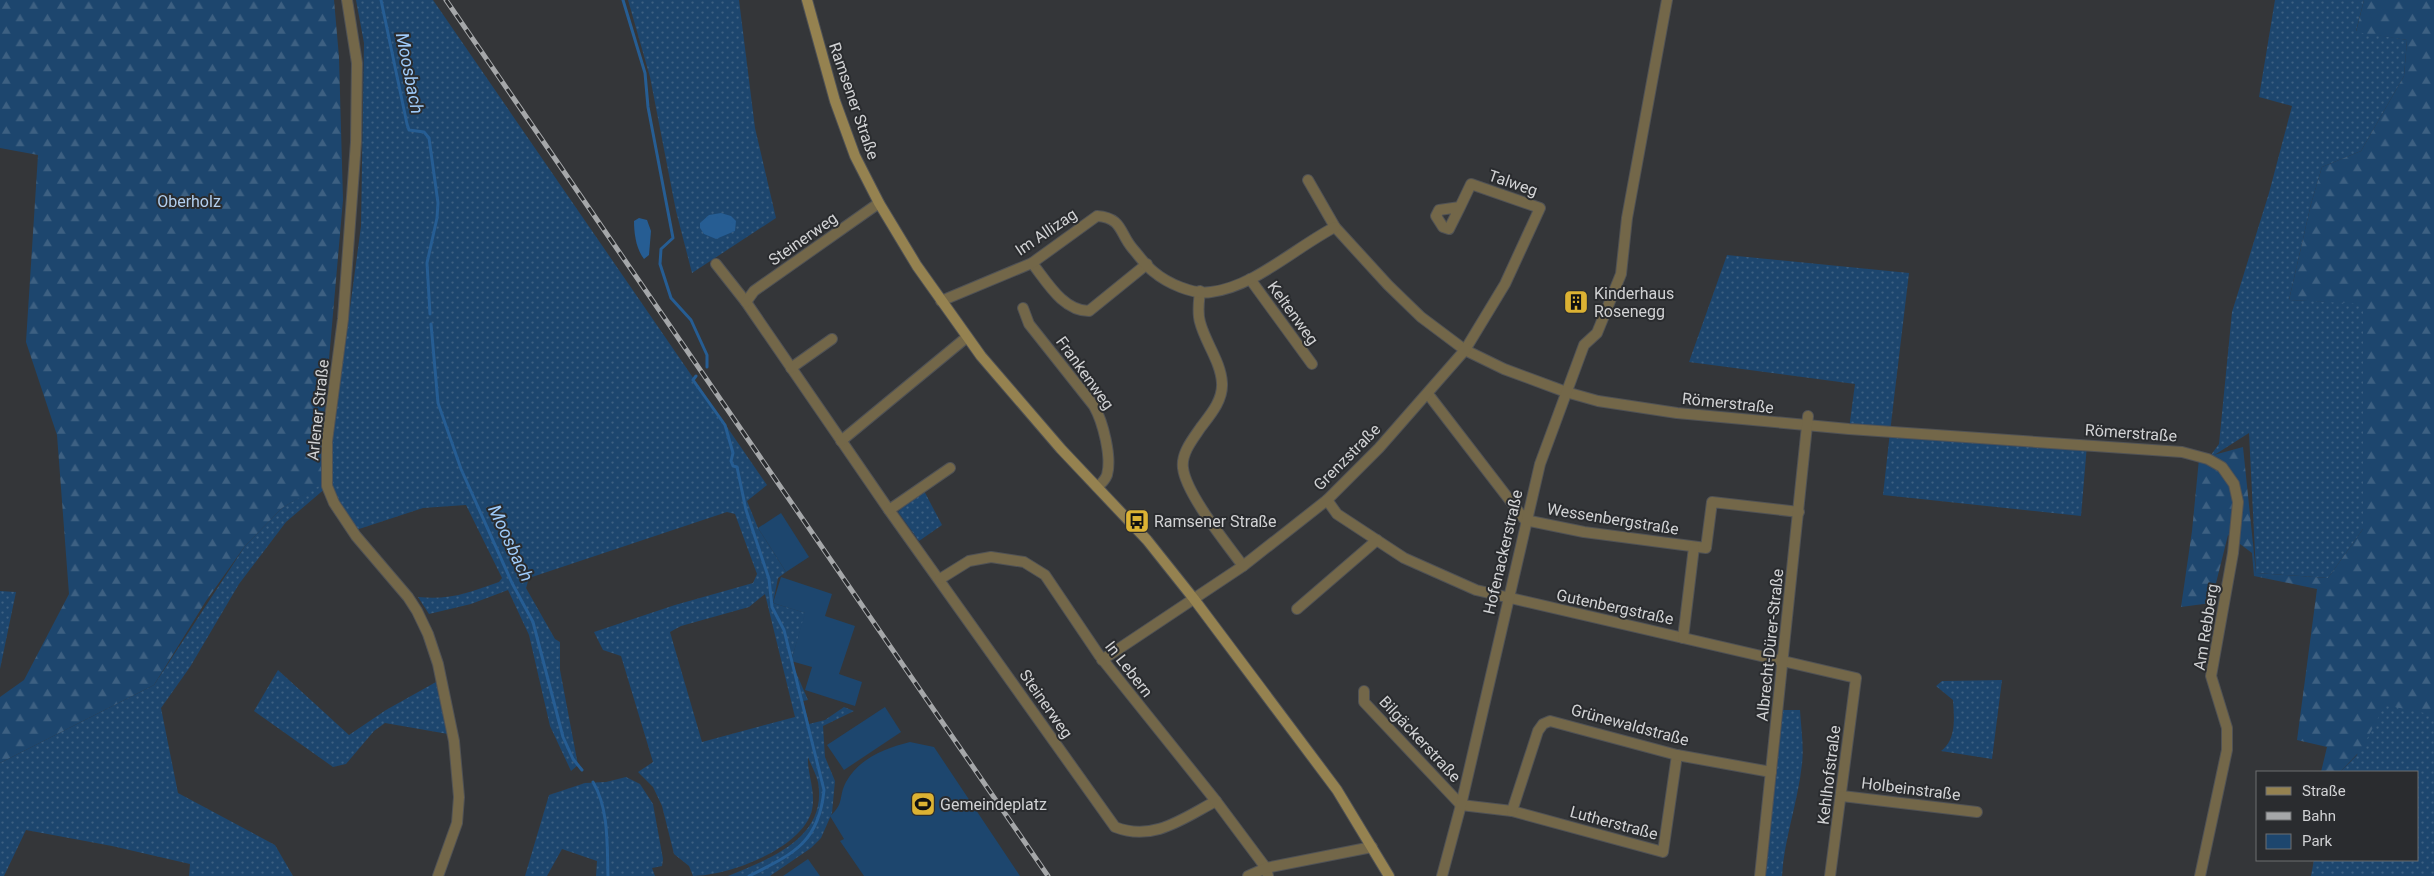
<svg xmlns="http://www.w3.org/2000/svg" width="2434" height="876" font-family="Roboto,sans-serif">
<defs>
<pattern id="green-dots" width="8" height="8" patternUnits="userSpaceOnUse" patternTransform="scale(1.25)"><rect width="8" height="8" fill="#1d466e"/><path d="M2 2h.1M6 6h.1" fill="none" stroke="#3d6082" stroke-width="1.8" stroke-linecap="round"/></pattern>
<pattern id="forest-firs" width="22" height="20" patternUnits="userSpaceOnUse" patternTransform="scale(1.25)"><rect width="22" height="20" fill="#1d466e"/><path d="M5 1l3.5 6h-7zM16 11l3.5 6h-7z" fill="#3d6082"/></pattern>
</defs>
<rect width="100%" height="100%" fill="#343639"/>
<g fill="url(#green-dots)" fill-rule="evenodd">
<path d="M356 0H433L767 485 747 501 758 528 786 572 778 578 773 603 806 613 791 661 808 700 803 701 809 724 825 720 844 707 854 711 823 726 825 757 835 781 832 813 821 838 811 848 770 876H728C769 859 828 838 818 782 816 774 811 765 808 757 807 773 816 791 812 810 803 848 729 876 693 876L689 866 674 854 662 806 653 787 638 772 653 762 621 656 603 650 594 632 675 605 753 583 757 574 735 514 727 512 529 578 526 588 555 639 560 642V670L578 765 571 771 550 726 529 635 508 590 471 604 429 614 418 597C451 600 468 593 499 582L502 578 466 505 423 508 356 530 327 487 286 522 239 584 190 667 161 708 178 793 275 845 293 876H189L190 864 112 846 26 830 4 876H0V763L154 685 245 546 282 508 327 480 361 226 364 43ZM765 594 795 717 702 742 670 632 681 626 749 607Z"/>
<polygon points="628,0 739,0 755,128 776,218 692,273 676,211 650,77"/>
<polygon points="2275,0 2364,0 2356,31 2407,40 2404,76 2361,151 2322,167 2311,204 2289,300 2363,303 2363,529 2328,578 2256,573 2249,433 2208,459 2219,444 2232,312 2269,193 2292,106 2259,97"/>
<polygon points="1727,255 1909,273 1890,432 2087,445 2081,516 1883,495 1890,432 1849,429 1855,384 1689,362"/>
<polygon points="2434,395 2434,876 2311,876 2314,860 2418,860 2418,772 2340,772 2357,755"/>
<polygon points="922,487 942,525 919,541 898,512"/>
<polygon points="0,591 16,592 0,669"/>
<polygon points="278,670 349,735 386,710 436,682 448,734 385,723 374,731 346,764 333,767 254,711"/>
<path d="M2002 680 1992 759 1941 751C1957 739 1954 718 1953 700L1936 686 1942 681Z"/>
<path d="M1783 710H1800C1801 728 1804 746 1802 764 1798 802 1784 839 1782 876H1765Z"/>
<polygon points="626,777 640,784 653,804 663,859 662,866 652,868 655,876 596,876 597,861 562,849 547,876 525,876 549,795 585,783 606,782"/>
</g>
<g fill="url(#forest-firs)">
<polygon points="0,0 334,0 339,57 343,200 322,439 322,484 282,508 245,546 206,601 154,685 0,763 0,697 24,680 69,594 57,435 26,342 38,155 0,148"/>
<polygon points="2364,0 2434,0 2434,715 2385,705 2361,750 2340,772 2321,772 2327,747 2297,740 2317,589 2254,576 2252,553 2228,535 2211,603 2181,607 2192,531 2199,459 2243,447 2256,573 2328,578 2363,529 2363,304 2289,300 2311,204 2322,167 2361,151 2404,76 2407,40 2356,32"/>
</g>
<g fill="#1d466e">
<polygon points="781,513 809,557 786,572 758,528"/>
<polygon points="781,577 832,594 825,616 855,626 839,674 862,682 855,706 805,690 812,667 791,661 805,613 773,603"/>
<polygon points="885,707 901,732 844,770 827,745"/>
<path d="M910 742 934 747 1020 876H864L840 841 844 839 830 816C845 803 838 797 846 782 859 758 886 748 910 742Z"/>
<polygon points="808,859 820,876 783,876"/>
</g>
<g fill="#265d93">
<polygon points="721,213 731,216 736,221 735,231 716,239 704,234 700,228 700,223 709,215"/>
<path d="M639 218 647 220 651 231 649 255 644 259C636 249 634 233 634 221Z"/>
</g>
<g fill="none" stroke-linecap="round" stroke-linejoin="round">
<g stroke="#265d93" stroke-width="3">
<polyline points="381,0 407,124 409,130 424,132 429,138 438,203 437,218 427,263 430,314"/>
<polyline points="623,0 645,73 648,107 673,238 661,249 660,264 671,298 691,320 707,355 707,367"/>
<polyline points="431,324 438,403 461,469 512,583 533,622 563,737 573,759 582,770"/>
<path d="M696 376 693 380 725 425 733 453 731 461 733 466 737 467 746 510 769 579 772 607 784 630 824 790C819 843 793 854 749 876"/>
<path d="M593 782C609 809 607 845 608 876"/>
</g>
<defs>
<g id="minor">
<polyline points="1308,180 1335,227 1388,285 1421,317 1465,350 1504,369 1566,392 1598,401 1677,413 1849,429 2182,452 2208,459 2222,467 2234,484 2238,502 2233,553 2211,676 2227,728 2227,750 2200,876"/>
<path d="M1032 263C1047 282 1063 311 1089 311L1147 264"/>
<path d="M716 264 746 302 889 510 1115 827C1153 842 1182 819 1216 801"/>
<polyline points="1250,279 1312,364"/>
<path d="M1200 291C1199 301 1197 312 1200 322 1205 342 1221 362 1222 383 1223 400 1211 414 1201 427 1193 439 1181 453 1183 468 1186 494 1227 544 1243 566"/>
<path d="M941 301 1032 263 1097 216C1123 218 1119 233 1133 249 1140 257 1146 266 1154 272 1167 283 1193 295 1211 292 1254 287 1296 247 1335 227"/>
<polyline points="746,302 754,291 879,203"/>
<path d="M1023 308 1029 324 1094 406C1103 422 1112 457 1107 475 1105 480 1101 484 1097 487"/>
<polyline points="791,368 832,339"/>
<polyline points="1428,394 1525,520 1584,532 1706,548 1712,502 1799,512"/>
<polyline points="841,441 967,337"/>
<polyline points="1327,500 1337,514 1404,558 1476,590 1856,678 1830,876"/>
<polyline points="889,510 950,468"/>
<polyline points="940,579 969,561 991,557 1024,562 1045,575 1099,655 1216,801 1266,868 1268,876"/>
<polyline points="1297,609 1377,540"/>
<polyline points="1683,638 1694,547"/>
<polyline points="1102,660 1243,566 1327,500 1379,448 1465,350 1505,284 1540,208 1471,184 1460,207 1439,210 1436,216 1443,227 1449,229 1460,207"/>
<polyline points="1364,691 1364,702 1461,805 1512,811 1663,852 1677,755"/>
<polyline points="1842,796 1977,812"/>
<polyline points="1512,811 1538,731 1543,724 1550,721 1677,755 1771,772"/>
<polyline points="1248,876 1266,868 1372,847"/>
<polyline points="1442,876 1461,805 1540,464 1584,345 1597,333 1621,274 1627,218 1667,0"/>
<polyline points="1760,876 1808,416"/>
</g>
<polyline id="tertiary" points="347,0 357,63 356,142 343,319 327,441 327,486 334,503 356,536 408,597 417,611 428,634 438,664 454,741 459,797 457,823 438,876"/>
<polyline id="secondary" points="807,0 835,101 855,156 879,203 917,266 981,356 1061,449 1147,540 1194,599 1337,790 1389,876"/>
</defs>
<use href="#minor" stroke="#505255" stroke-width="12"/>
<use href="#tertiary" stroke="#505255" stroke-width="12"/>
<use href="#secondary" stroke="#505255" stroke-width="12"/>
<use href="#minor" stroke="#736749" stroke-width="10"/>
<use href="#tertiary" stroke="#736749" stroke-width="10"/>
<use href="#secondary" stroke="#958250" stroke-width="10"/>
<defs>
<polyline id="rail" points="446,0 1048,876"/>
</defs>
<use href="#rail" stroke="#a5a7a9" stroke-width="5"/>
<use href="#rail" stroke="#2a2c2f" stroke-width="3" stroke-dasharray="9" stroke-linecap="butt"/>
</g>
<defs>
<symbol id="building-square" viewBox="-11 -11 22 22"><rect x="-9" y="-9" width="18" height="18" rx="4" fill="#dcb233" stroke="#2a2c2f"/><path d="M-4-6H4V6H1V3H-1V6H-4ZM-2.5-4.3h1.7v1.8h-1.7ZM.8-4.3h1.7v1.8H.8ZM-2.5-1h1.7V.8h-1.7ZM.8-1h1.7V.8H.8Z" fill="#111"/></symbol>
<symbol id="bus-square" viewBox="-11 -11 22 22"><rect x="-9" y="-9" width="18" height="18" rx="4" fill="#dcb233" stroke="#2a2c2f"/><path d="M-5-6H5V4H4V6H2V4H-2V6H-4V4H-5ZM-3.5-4V0h7V-4ZM-3.5 1.2v1.5H-2V1.2ZM2 1.2v1.5H3.5V1.2Z" fill="#111"/></symbol>
<symbol id="stadium-square" viewBox="-11 -11 22 22"><rect x="-9" y="-9" width="18" height="18" rx="4" fill="#dcb233" stroke="#2a2c2f"/><path d="M0-5a6.5 5 0 1 0 0 10a6.5 5 0 1 0 0-10ZM-3.5-1.8h7v3.6h-7Z" fill="#111"/></symbol>
</defs>
<g fill-rule="evenodd">
<use href="#building-square" x="1562" y="288" width="28" height="28"/>
<use href="#bus-square" x="1123" y="507" width="28" height="28"/>
<use href="#stadium-square" x="909" y="790" width="28" height="28"/>
</g>
<g text-anchor="middle" dominant-baseline="central" stroke-width="4" stroke-linejoin="round" paint-order="stroke">
<g font-size="16" fill="#d1d2d4" stroke="#2a2c2f">
<text transform="translate(854 101) rotate(71)">Ramsener Straße</text>
<text transform="translate(1513 183) rotate(19)">Talweg</text>
<text transform="translate(1046 232) rotate(-34)">Im Allizag</text>
<text transform="translate(803 239) rotate(-35)">Steinerweg</text>
<text transform="translate(1293 313) rotate(54)">Keltenweg</text>
<text transform="translate(1085 373) rotate(54)">Frankenweg</text>
<text transform="translate(1728 403) rotate(6)">Römerstraße</text>
<text transform="translate(318 410) rotate(-84)">Arlener Straße</text>
<text transform="translate(2131 433) rotate(4)">Römerstraße</text>
<text transform="translate(1347 457) rotate(-45)">Grenzstraße</text>
<text transform="translate(1613 519) rotate(9)">Wessenbergstraße</text>
<text transform="translate(1503 552) rotate(-77)">Hofenackerstraße</text>
<text transform="translate(1615 607) rotate(12)">Gutenbergstraße</text>
<text transform="translate(2206 627) rotate(-81)">Am Rebberg</text>
<text transform="translate(1770 645) rotate(-84)">Albrecht-Dürer-Straße</text>
<text transform="translate(1129 669) rotate(52)">In Lebern</text>
<text transform="translate(1046 704) rotate(55)">Steinerweg</text>
<text transform="translate(1630 725) rotate(15)">Grünewaldstraße</text>
<text transform="translate(1420 739) rotate(47)">Bilgäckerstraße</text>
<text transform="translate(1829 775) rotate(-83)">Kehlhofstraße</text>
<text transform="translate(1911 789) rotate(7)">Holbeinstraße</text>
<text transform="translate(1614 823) rotate(15)">Lutherstraße</text>
</g>
<g font-size="16" fill="#b2cfef" stroke="#2a2c2f">
<text x="189" y="201">Oberholz</text>
</g>
<g font-size="16" fill="#d1d2d4" stroke="#2a2c2f" text-anchor="start">
<text x="1594" y="293">Kinderhaus<tspan x="1594" dy="18">Rosenegg</tspan></text>
<text x="1154" y="521">Ramsener Straße</text>
<text x="940" y="804">Gemeindeplatz</text>
</g>
<g font-size="18" font-style="italic" fill="#9fcbfa" stroke="#2a2c2f">
<text transform="translate(410 73) rotate(79)">Moosbach</text>
<text transform="translate(511 543) rotate(65)">Moosbach</text>
</g>
</g>
<rect x="2256" y="771" width="162" height="90" fill="#2a2c2f" stroke="#6d6e71"/>
<rect x="2266" y="787" width="25" height="8" fill="#958250" stroke="#6d6e71"/>
<text x="2302" y="796" font-size="15" fill="#d1d2d4">Straße</text>
<rect x="2266" y="812" width="25" height="8" fill="#a5a7a9" stroke="#6d6e71"/>
<text x="2302" y="821" font-size="15" fill="#d1d2d4">Bahn</text>
<rect x="2266" y="834" width="25" height="15" fill="#1d466e" stroke="#6d6e71"/>
<text x="2302" y="846" font-size="15" fill="#d1d2d4">Park</text>
</svg>
